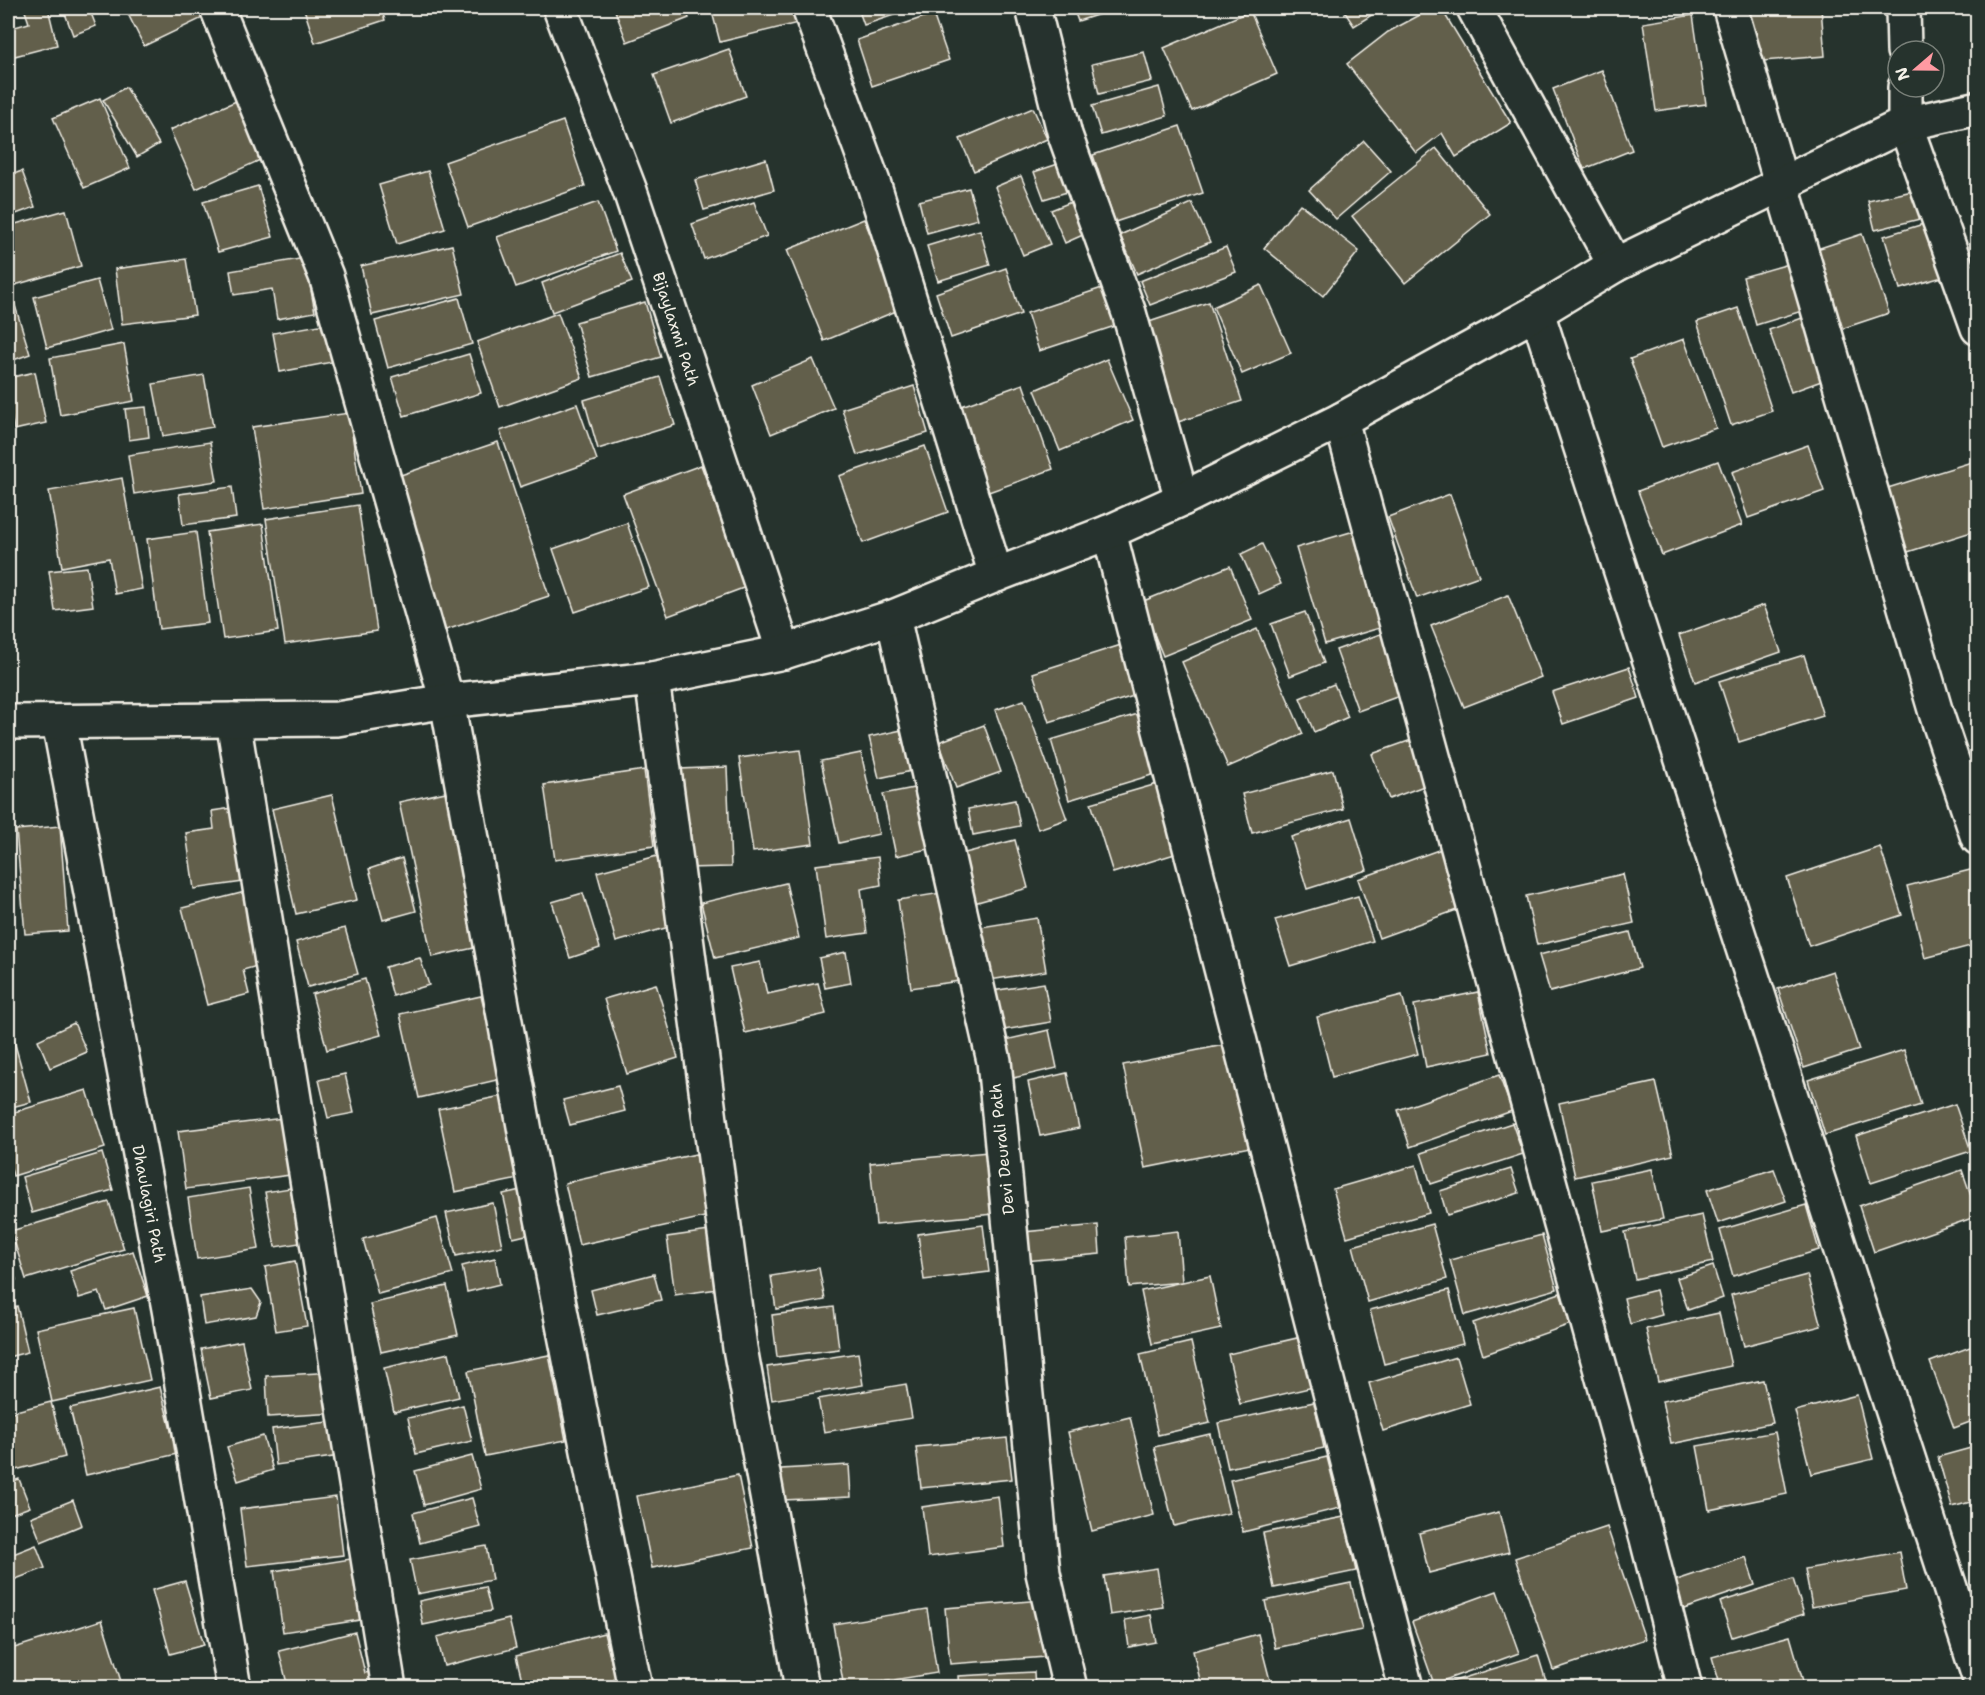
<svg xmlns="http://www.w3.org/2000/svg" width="1985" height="1695" font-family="'Shantell Sans',sans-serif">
<rect width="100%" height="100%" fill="#26332d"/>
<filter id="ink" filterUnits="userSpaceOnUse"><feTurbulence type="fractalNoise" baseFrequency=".0167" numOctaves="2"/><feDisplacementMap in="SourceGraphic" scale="12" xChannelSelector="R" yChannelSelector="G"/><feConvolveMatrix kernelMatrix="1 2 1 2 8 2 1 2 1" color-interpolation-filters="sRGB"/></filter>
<g filter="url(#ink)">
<g fill="#625f4c" stroke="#f4f1e8" stroke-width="1.5">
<polygon points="24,8 48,8 57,45 11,57 8,43 8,29 29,23"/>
<polygon points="63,8 89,8 96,26 73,35"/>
<polygon points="125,8 211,8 213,13 144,46"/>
<polygon points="308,8 381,8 385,20 315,43 304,9"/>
<polygon points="614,8 685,8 689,18 627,42"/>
<polygon points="711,8 795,8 798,23 720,42"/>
<polygon points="858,8 915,8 864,25"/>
<polygon points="1073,8 1119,8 1078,21"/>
<polygon points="1342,8 1383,8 1354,26"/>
<polygon points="1433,8 1441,8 1511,123 1456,157 1442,133 1416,153 1347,64 1388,32"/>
<polygon points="1746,8 1821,8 1825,56 1751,62"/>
<polygon points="1250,11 1277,74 1192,111 1164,48"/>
<polygon points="933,14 949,60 872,86 857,40"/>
<polygon points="1693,15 1706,104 1656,111 1643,23"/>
<polygon points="729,49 746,96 671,123 654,75"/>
<polygon points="1144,52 1152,81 1099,94 1092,64"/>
<polygon points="1602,70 1632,150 1584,169 1553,89"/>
<polygon points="126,87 159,144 137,157 103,100"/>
<polygon points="1159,87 1167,116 1101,135 1092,106"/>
<polygon points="100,98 130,168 84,188 53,118"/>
<polygon points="243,98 269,156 196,189 170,130"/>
<polygon points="1033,108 1047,139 974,171 960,139"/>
<polygon points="563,121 585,186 468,227 445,162"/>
<polygon points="1180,126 1203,193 1115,222 1093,155"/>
<polygon points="1364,141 1391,171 1336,219 1309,190"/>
<polygon points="1436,148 1490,214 1405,283 1352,216"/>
<polygon points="766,159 774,190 704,210 695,180"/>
<polygon points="1070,160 1080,188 1044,199 1034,172"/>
<polygon points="22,171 35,207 8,217 8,176"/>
<polygon points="428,171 445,229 397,244 379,185"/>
<polygon points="1021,176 1050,244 1023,255 995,187"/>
<polygon points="258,186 273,237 218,252 203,202"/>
<polygon points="969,188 978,219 927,233 919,201"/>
<polygon points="1917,190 1924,218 1875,230 1868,201"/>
<polygon points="1081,198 1094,230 1065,243 1051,210"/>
<polygon points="598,202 616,251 516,287 497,237"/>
<polygon points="754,202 767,236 704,259 692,224"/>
<polygon points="1192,203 1210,242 1137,274 1120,235"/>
<polygon points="1300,204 1359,251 1323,296 1264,248"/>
<polygon points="66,210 81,266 8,287 8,226"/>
<polygon points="864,219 901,309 824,341 787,250"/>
<polygon points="1930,222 1946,276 1900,289 1884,236"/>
<polygon points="980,230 990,265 938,281 927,246"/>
<polygon points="1862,234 1889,313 1835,331 1808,252"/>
<polygon points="452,245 464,294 372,315 361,266"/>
<polygon points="1226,247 1236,272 1150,305 1140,281"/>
<polygon points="620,253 632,282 552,312 542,283"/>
<polygon points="305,258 315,312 277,319 272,289 234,295 230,271"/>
<polygon points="186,259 195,315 122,324 115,269"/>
<polygon points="1789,264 1802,311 1756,325 1743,277"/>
<polygon points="1006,268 1021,314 951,338 936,293"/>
<polygon points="97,280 111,330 47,348 34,297"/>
<polygon points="1261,285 1291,353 1242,374 1213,307"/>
<polygon points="1105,287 1118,325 1039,351 1027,313"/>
<polygon points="459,298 472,344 388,368 375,321"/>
<polygon points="13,299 30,354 8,362 8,301"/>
<polygon points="645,302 661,357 592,377 576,322"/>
<polygon points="1209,302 1242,401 1172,424 1140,325"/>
<polygon points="1738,308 1772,411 1731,425 1697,322"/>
<polygon points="558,313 582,378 500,407 477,342"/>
<polygon points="1805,317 1827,379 1791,392 1769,330"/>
<polygon points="325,324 332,362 280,372 273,333"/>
<polygon points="1684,339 1716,428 1662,447 1630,359"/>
<polygon points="124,344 134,401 60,415 50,358"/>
<polygon points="469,354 481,393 404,416 392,377"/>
<polygon points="813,359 834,408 771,434 752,385"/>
<polygon points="1107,359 1133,420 1060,451 1035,390"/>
<polygon points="35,372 46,423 14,430 8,399 8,378"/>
<polygon points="204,375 213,427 163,436 153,384"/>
<polygon points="660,377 675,425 598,449 584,400"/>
<polygon points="1023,384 1053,469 983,494 953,409"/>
<polygon points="914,386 928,433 857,455 842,409"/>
<polygon points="577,404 597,460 520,487 500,431"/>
<polygon points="146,407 149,437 129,440 125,409"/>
<polygon points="349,413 361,494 264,509 252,427"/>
<polygon points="210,442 217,481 134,494 128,455"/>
<polygon points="498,442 549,596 437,633 386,480"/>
<polygon points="1808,445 1824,491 1748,518 1732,472"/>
<polygon points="925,446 948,512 863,543 839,476"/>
<polygon points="1978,460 1978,530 1898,555 1878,491"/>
<polygon points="1718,461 1742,525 1662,555 1638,491"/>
<polygon points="701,465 746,587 668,616 623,494"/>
<polygon points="122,478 142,589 115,594 109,558 62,567 49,491"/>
<polygon points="232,487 236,518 183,525 179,494"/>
<polygon points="1450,494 1479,576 1417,598 1388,517"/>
<polygon points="358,505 377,631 285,644 266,519"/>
<polygon points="627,523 649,587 575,612 553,549"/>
<polygon points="263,524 278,631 223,639 207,532"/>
<polygon points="1361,529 1390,625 1325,644 1296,548"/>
<polygon points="196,532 208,623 159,629 147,539"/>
<polygon points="1262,544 1281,584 1259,594 1241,554"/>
<polygon points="1230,566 1252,620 1163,656 1141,602"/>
<polygon points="87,567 93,606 55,611 49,571"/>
<polygon points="1508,595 1541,677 1464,707 1431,626"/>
<polygon points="1764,605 1781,652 1695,682 1679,635"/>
<polygon points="1305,612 1324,663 1290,676 1271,624"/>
<polygon points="1257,629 1303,734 1228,767 1182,662"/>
<polygon points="1383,633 1405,694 1358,711 1336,650"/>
<polygon points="1121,645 1137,695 1049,722 1033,673"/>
<polygon points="1804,655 1823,716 1739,742 1719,681"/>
<polygon points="1629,667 1639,698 1563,724 1552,692"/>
<polygon points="1334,684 1348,717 1314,732 1300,698"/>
<polygon points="1024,700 1067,819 1038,829 995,710"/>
<polygon points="1138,714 1155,774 1069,800 1051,740"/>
<polygon points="984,725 1001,772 956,788 939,742"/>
<polygon points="911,728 921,769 879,778 869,737"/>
<polygon points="1417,738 1432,783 1389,799 1372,754"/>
<polygon points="800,750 813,844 753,852 739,758"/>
<polygon points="861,753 879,834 839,843 821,761"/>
<polygon points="727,767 731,867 684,868 680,769"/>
<polygon points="644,770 654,846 555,860 544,785"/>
<polygon points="1333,770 1343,809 1252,833 1242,794"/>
<polygon points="1157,784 1178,853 1113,873 1091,803"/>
<polygon points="924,786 937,847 896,856 883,794"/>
<polygon points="455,790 488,945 432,957 399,802"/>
<polygon points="332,795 357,900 296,914 272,809"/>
<polygon points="1015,800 1020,826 973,835 968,809"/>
<polygon points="246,806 257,880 194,889 186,833 214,829 212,811"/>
<polygon points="1351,818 1367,870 1307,889 1291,837"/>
<polygon points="60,826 68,931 25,934 16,830"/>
<polygon points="1015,840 1028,888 974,903 961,854"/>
<polygon points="1880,847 1902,915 1809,946 1787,878"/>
<polygon points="1444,848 1465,907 1379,938 1358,879"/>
<polygon points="657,856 676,925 616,942 597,872"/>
<polygon points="878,857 881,885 861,889 867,933 826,939 816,865"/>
<polygon points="402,858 416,911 383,920 369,869"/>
<polygon points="1978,868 1978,944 1925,958 1907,886"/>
<polygon points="1623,874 1634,923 1537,945 1526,896"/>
<polygon points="786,883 799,938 715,958 701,903"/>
<polygon points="249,891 267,963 243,970 249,994 207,1005 182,908"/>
<polygon points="953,891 966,980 911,988 898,900"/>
<polygon points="583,893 600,948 570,958 552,902"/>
<polygon points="1358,896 1373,941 1290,966 1275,920"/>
<polygon points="1037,918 1046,971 990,980 981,927"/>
<polygon points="345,928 358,974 308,987 296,942"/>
<polygon points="1630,932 1640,968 1550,992 1539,955"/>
<polygon points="846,952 851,983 825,988 819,958"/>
<polygon points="420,958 429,985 393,996 385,967"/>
<polygon points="760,962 767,994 818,983 826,1014 745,1033 730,968"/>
<polygon points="1833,971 1859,1050 1804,1068 1778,989"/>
<polygon points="365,979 381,1035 327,1050 312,994"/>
<polygon points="1044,983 1051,1022 998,1031 992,991"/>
<polygon points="656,984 678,1058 627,1074 604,999"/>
<polygon points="1478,992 1491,1053 1426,1067 1414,1005"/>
<polygon points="1402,995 1418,1054 1332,1077 1317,1017"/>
<polygon points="481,996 501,1079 419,1098 400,1014"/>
<polygon points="74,1023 87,1052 50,1068 38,1040"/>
<polygon points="1049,1030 1057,1068 1005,1080 997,1042"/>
<polygon points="13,1037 31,1102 8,1108 8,1039"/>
<polygon points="1229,1044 1250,1147 1145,1168 1123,1065"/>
<polygon points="1904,1050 1921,1105 1825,1135 1808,1080"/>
<polygon points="1067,1073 1079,1128 1040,1136 1028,1082"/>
<polygon points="345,1074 354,1113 328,1118 319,1080"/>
<polygon points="1499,1075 1512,1111 1410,1147 1398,1110"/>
<polygon points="1656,1082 1673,1155 1575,1177 1559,1103"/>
<polygon points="618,1086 625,1111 570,1125 563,1100"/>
<polygon points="87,1090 105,1148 13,1176 8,1159 8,1114"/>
<polygon points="502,1096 518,1179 455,1192 438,1109"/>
<polygon points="1955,1104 1971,1151 1871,1183 1856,1136"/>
<polygon points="283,1118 290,1175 186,1189 178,1131"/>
<polygon points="1512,1123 1523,1154 1431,1184 1421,1153"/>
<polygon points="988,1152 994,1214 876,1225 870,1163"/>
<polygon points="102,1153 113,1190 32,1213 22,1177"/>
<polygon points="696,1154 709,1216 579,1245 565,1183"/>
<polygon points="1416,1165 1429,1213 1347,1237 1333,1189"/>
<polygon points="1511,1169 1519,1193 1447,1215 1440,1191"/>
<polygon points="1652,1169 1663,1219 1602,1231 1592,1181"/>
<polygon points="1774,1169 1786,1201 1718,1223 1707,1190"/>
<polygon points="1962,1170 1978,1216 1874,1252 1859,1206"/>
<polygon points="302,1186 312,1241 275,1247 265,1192"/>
<polygon points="249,1188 259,1249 197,1259 188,1198"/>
<polygon points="529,1188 539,1232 513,1238 503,1194"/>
<polygon points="109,1202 124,1249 26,1279 11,1231"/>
<polygon points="493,1203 502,1246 456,1256 446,1213"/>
<polygon points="1806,1205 1819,1250 1733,1276 1720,1230"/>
<polygon points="1702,1215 1713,1262 1635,1279 1625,1232"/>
<polygon points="437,1218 453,1274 378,1294 363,1239"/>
<polygon points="1432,1224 1447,1279 1368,1302 1353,1246"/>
<polygon points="983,1225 989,1272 924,1280 918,1234"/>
<polygon points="1098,1225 1100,1254 1025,1261 1023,1232"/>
<polygon points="716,1230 725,1288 675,1295 667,1237"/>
<polygon points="1178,1231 1182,1282 1129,1287 1125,1237"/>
<polygon points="1542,1235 1557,1289 1465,1315 1450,1260"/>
<polygon points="9,1251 16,1280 8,1282 8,1252"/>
<polygon points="133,1251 148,1296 106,1310 99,1292 79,1298 70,1271"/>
<polygon points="495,1258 500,1284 467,1292 462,1266"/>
<polygon points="295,1261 307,1326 276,1331 265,1267"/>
<polygon points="1713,1266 1723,1298 1688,1310 1677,1278"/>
<polygon points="819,1268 825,1300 776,1309 771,1276"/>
<polygon points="654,1274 661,1300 597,1315 591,1290"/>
<polygon points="1807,1275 1821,1326 1744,1346 1731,1295"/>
<polygon points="1210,1276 1221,1329 1152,1344 1141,1291"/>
<polygon points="447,1286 458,1335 381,1352 370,1304"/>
<polygon points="252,1289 261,1302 256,1316 204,1325 200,1297"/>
<polygon points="1449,1290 1463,1344 1384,1364 1370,1310"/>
<polygon points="1656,1290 1662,1315 1630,1324 1624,1298"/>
<polygon points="1560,1293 1571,1324 1483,1355 1473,1323"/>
<polygon points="17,1306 28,1352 8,1357 8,1309"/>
<polygon points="834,1307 839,1349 777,1357 772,1315"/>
<polygon points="134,1308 150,1380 52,1402 36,1329"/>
<polygon points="1719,1313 1731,1366 1658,1382 1646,1329"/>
<polygon points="1310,1335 1322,1385 1240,1404 1228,1354"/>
<polygon points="242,1341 252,1390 211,1398 201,1349"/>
<polygon points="1191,1342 1210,1423 1158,1435 1140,1354"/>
<polygon points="1978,1344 1978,1419 1954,1428 1930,1362"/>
<polygon points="449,1353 459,1397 394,1412 384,1368"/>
<polygon points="858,1353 863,1385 772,1400 767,1367"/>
<polygon points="549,1355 566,1440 485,1456 468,1371"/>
<polygon points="1456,1357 1470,1404 1383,1431 1369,1383"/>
<polygon points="335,1372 337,1413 268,1417 266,1376"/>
<polygon points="1763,1380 1773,1423 1671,1444 1662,1401"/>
<polygon points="906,1384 912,1418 824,1432 818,1399"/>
<polygon points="160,1387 177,1454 86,1475 70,1408"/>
<polygon points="1857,1395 1873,1459 1811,1474 1795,1411"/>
<polygon points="51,1402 65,1457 8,1472 8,1413"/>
<polygon points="1314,1402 1324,1448 1228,1468 1218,1423"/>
<polygon points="463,1405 472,1441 416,1454 408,1418"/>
<polygon points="1130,1417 1154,1515 1092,1531 1068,1432"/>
<polygon points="336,1421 340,1456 276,1465 272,1429"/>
<polygon points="1775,1432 1787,1494 1709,1510 1697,1446"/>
<polygon points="1210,1434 1229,1513 1174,1526 1154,1447"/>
<polygon points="263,1436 273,1470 238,1481 227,1447"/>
<polygon points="1007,1438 1012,1479 921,1488 916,1447"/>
<polygon points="1978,1446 1978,1500 1952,1507 1938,1457"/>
<polygon points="472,1456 481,1489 424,1505 415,1471"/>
<polygon points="1327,1457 1340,1508 1243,1532 1230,1480"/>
<polygon points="849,1465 851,1497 783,1500 781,1469"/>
<polygon points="738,1475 753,1548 652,1568 637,1496"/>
<polygon points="19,1479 30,1507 8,1515 8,1483"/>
<polygon points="998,1496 1004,1547 928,1557 922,1507"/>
<polygon points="336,1497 343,1555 247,1566 240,1509"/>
<polygon points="472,1498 480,1527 420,1543 413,1513"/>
<polygon points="73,1500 82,1525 41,1542 31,1517"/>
<polygon points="1499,1512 1509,1552 1429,1573 1419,1533"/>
<polygon points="1344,1517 1356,1571 1274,1588 1263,1533"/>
<polygon points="1607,1527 1645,1639 1553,1670 1515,1558"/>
<polygon points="36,1545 45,1568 8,1582 8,1556"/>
<polygon points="486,1546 492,1580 417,1594 410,1560"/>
<polygon points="1899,1552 1906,1590 1812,1607 1805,1569"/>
<polygon points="1746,1557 1755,1585 1678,1611 1668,1583"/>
<polygon points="357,1558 366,1619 283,1632 274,1571"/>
<polygon points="1157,1568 1163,1607 1110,1615 1104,1576"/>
<polygon points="1793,1579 1804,1614 1732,1637 1720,1602"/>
<polygon points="185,1581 204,1645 170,1654 152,1590"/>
<polygon points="1351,1583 1362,1630 1275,1648 1265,1601"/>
<polygon points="485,1587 491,1611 423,1625 419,1601"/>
<polygon points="1497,1591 1519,1653 1434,1684 1412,1622"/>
<polygon points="1042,1600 1046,1657 950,1664 945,1608"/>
<polygon points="927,1609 937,1673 844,1688 833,1624"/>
<polygon points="1151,1615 1156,1642 1129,1647 1125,1620"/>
<polygon points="509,1619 516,1648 444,1666 437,1637"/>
<polygon points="102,1620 123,1688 8,1688 8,1650"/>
<polygon points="355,1632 365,1673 383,1670 385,1688 288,1688 279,1651"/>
<polygon points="604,1633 618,1688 524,1688 516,1656"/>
<polygon points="1258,1634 1272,1688 1202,1688 1193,1651"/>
<polygon points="1790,1636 1805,1688 1721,1688 1712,1657"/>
<polygon points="1538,1655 1548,1688 1442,1688 1441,1685"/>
<polygon points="1034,1672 1035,1688 959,1688 958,1676"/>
</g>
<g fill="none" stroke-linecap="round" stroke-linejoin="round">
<defs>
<g id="minor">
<polyline points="217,8 326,276 447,701 528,1148 635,1688"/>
<polyline points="560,8 630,191 784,652"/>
<polyline points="809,8 874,185 996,575"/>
<polyline points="1033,8 1065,135 1129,313 1182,499"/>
<polyline points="1474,8 1615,265"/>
<polyline points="1730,8 1936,713 1978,838"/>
<polyline points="1903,8 1904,51"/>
<polyline points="1905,87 1905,124 1978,328"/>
<polyline points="1537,312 1978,1674"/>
<polyline points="1341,420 1647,1539 1685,1688"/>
<polyline points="1109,532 1406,1688"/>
<polyline points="893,617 994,1061 1043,1573 1070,1688"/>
<polyline points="652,679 740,1348 802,1688"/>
<polyline points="233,720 389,1688"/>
<polyline points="59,722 169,1309 234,1688"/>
</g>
<polyline id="tertiary" points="8,722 337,719 447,701 652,679 784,652 893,617 996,575 1109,532 1182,499 1341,420 1537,312 1615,265 1905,124 1978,108"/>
</defs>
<use href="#minor" stroke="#f4f1e8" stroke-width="38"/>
<use href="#tertiary" stroke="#f4f1e8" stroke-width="38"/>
<use href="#minor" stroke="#26332d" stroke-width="33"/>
<use href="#tertiary" stroke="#26332d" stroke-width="33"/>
</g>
</g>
<g text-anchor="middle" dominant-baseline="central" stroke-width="5" stroke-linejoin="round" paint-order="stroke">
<g font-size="16" fill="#f4f1e8" stroke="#26332d">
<text transform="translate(676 329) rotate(72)">Bijaylaxmi Path</text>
<text transform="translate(1002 1149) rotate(-96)">Devi Deurali Path</text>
<text transform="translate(149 1204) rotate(79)">Dhaulagiri Path</text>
</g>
</g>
<rect width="1985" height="1695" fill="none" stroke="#26332d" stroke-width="30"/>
<rect x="15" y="15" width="1955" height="1665" fill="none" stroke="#f4f1e8" stroke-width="2" filter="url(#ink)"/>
<g transform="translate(1916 69) rotate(250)"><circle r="28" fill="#26332d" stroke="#787f78" stroke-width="1.5"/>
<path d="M0-4.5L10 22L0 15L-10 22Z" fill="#ff9aa2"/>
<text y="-9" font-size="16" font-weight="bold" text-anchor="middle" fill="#f4f1e8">N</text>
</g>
</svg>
